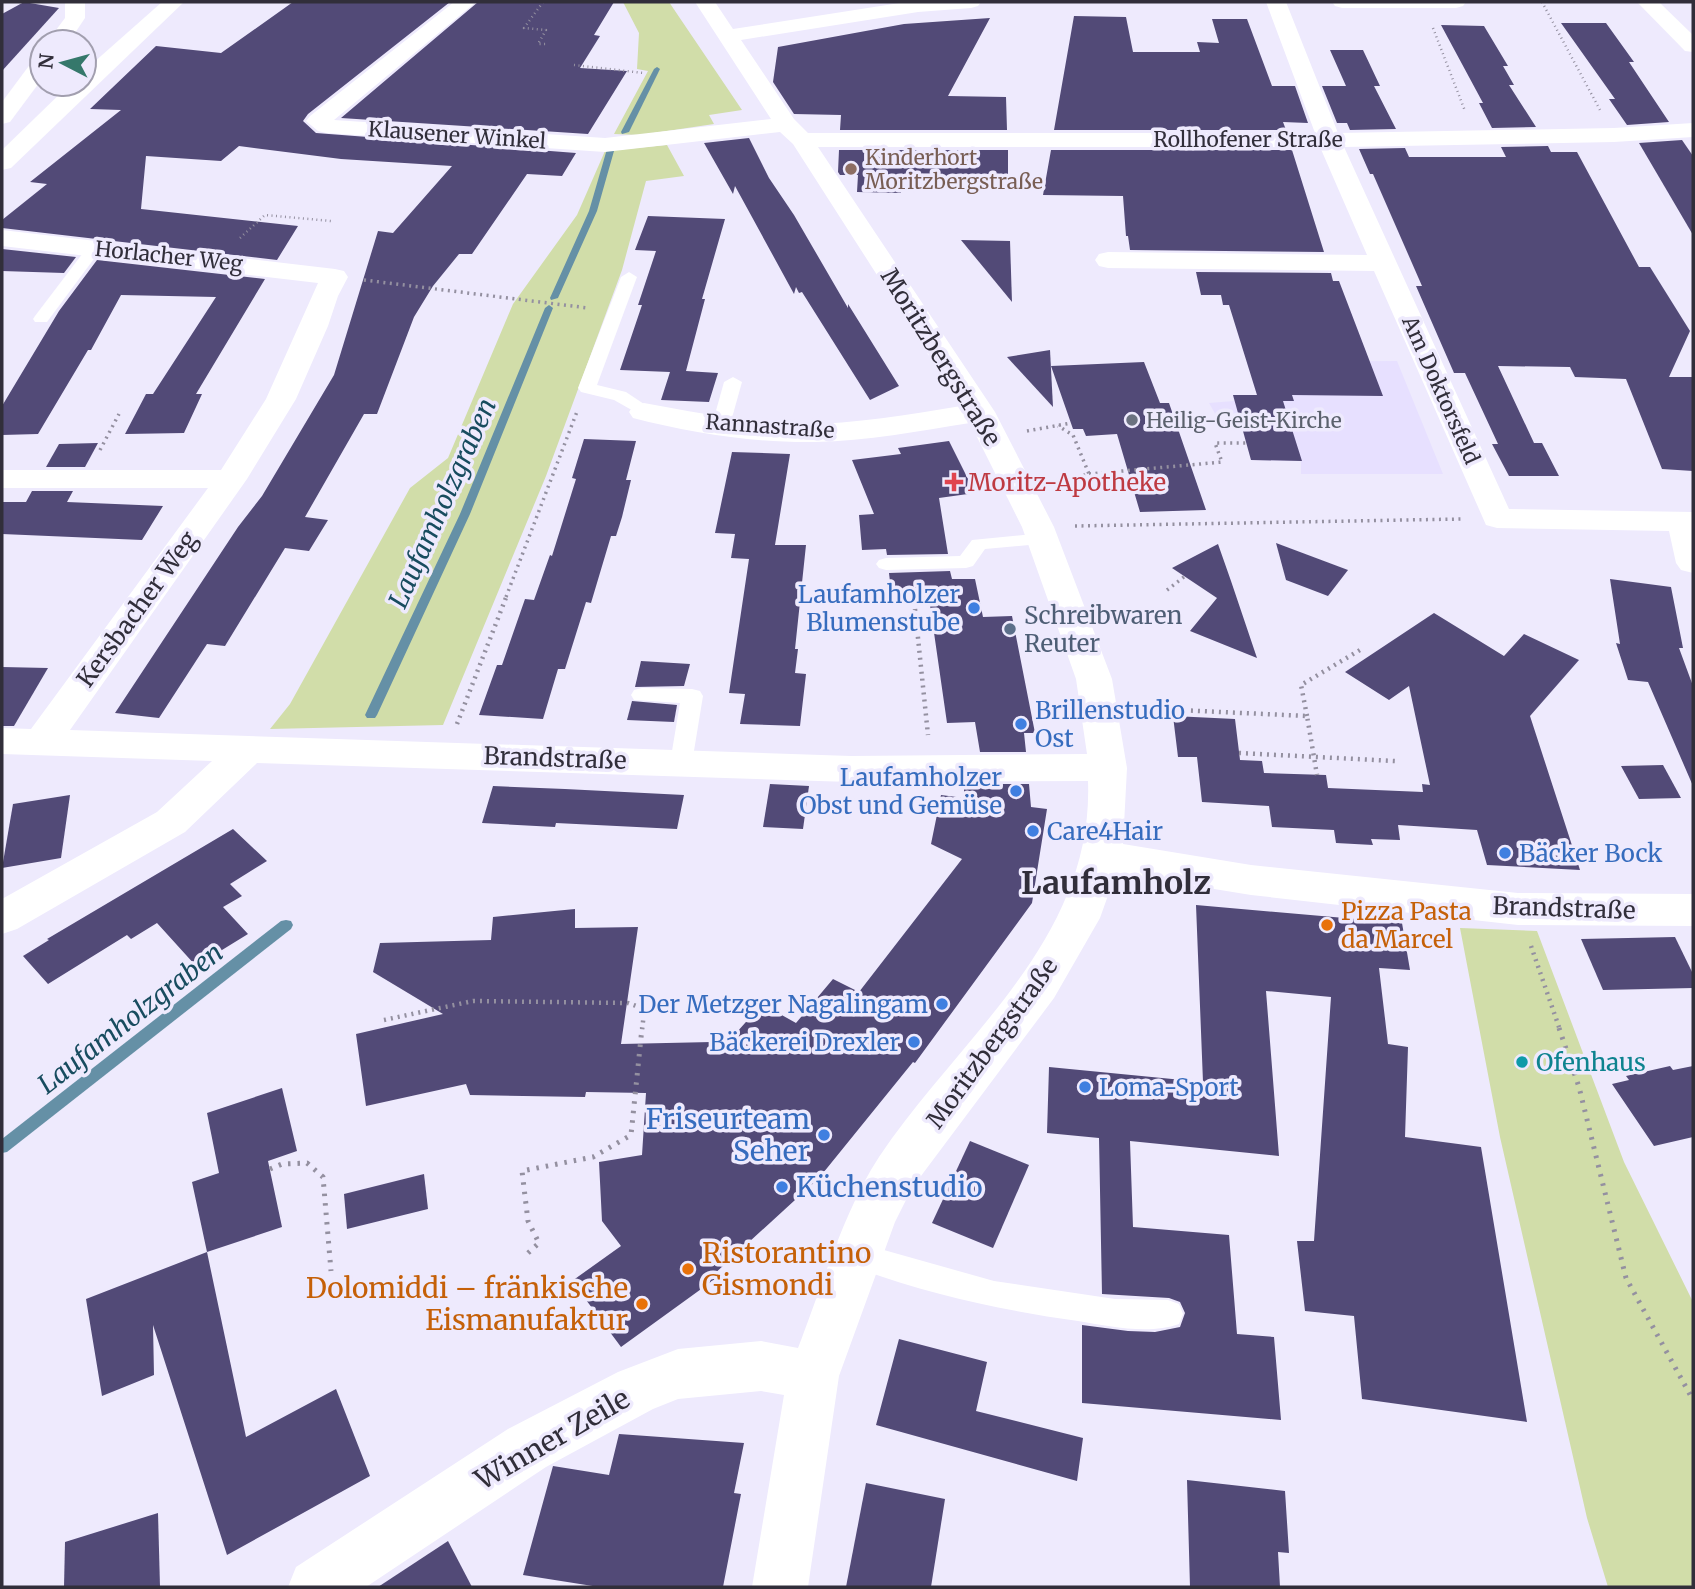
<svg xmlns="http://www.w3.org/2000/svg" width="1695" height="1589" font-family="Merriweather,serif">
<rect width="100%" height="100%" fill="#eeeafd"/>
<polygon fill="#e7e0ff" points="1397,361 1443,474 1301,474 1301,461 1251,460 1241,422 1221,424 1209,403 1234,401 1233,395 1257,395 1247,362"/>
<g fill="#d1dda9">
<polygon points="623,2 669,2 742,110 709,115 714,124 640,135 614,134 648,71 637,69 639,33"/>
<polygon points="667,145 684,176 646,181 622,270 546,476 443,725 270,729 290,704 410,488 448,458 513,304 577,215 605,151"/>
<polygon points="1460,928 1537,931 1624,1162 1693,1302 1693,1587 1608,1587 1587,1518 1500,1137"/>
</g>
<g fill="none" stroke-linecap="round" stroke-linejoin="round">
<g fill="#6590a6" fill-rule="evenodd">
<polygon points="657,67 660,69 629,132 622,134 621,132 654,69"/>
<polygon points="607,149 614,151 597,211 558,298 551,300 550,298 589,211"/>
<polygon points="549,305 553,308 470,514 377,715 375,718 367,718 365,715 460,514 545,308"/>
<polygon points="286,920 291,921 293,925 291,929 7,1152 2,1153 2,1139 281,921"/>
</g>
</g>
<g fill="#524a77">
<polygon points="24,2 59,8 2,71 2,14"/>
<polygon points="293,2 450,2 308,114 303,121 316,133 576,153 562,176 527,174 472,254 459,254 433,286 414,317 377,414 364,414 305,517 328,520 309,551 285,548 225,646 207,644 159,718 115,713 238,527 262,496 334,375 378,231 393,233 452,166 341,159 239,146 221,161 146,156 141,209 298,226 277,260 2,228 2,220 47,184 30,182 121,110 90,109 156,46 221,53"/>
<polygon points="478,2 614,2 594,35 600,36 580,68 627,71 588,134 341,118"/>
<polygon points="1074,16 1126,17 1133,52 1200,52 1197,42 1219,43 1212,19 1247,19 1272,86 1295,86 1308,123 1283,122 1286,130 1054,130"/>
<polygon points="990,18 948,96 1006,97 1007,130 840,130 841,115 794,114 773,82 778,47 904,24"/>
<polygon points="1561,23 1606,23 1634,62 1629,62 1669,122 1627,125 1609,99 1615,99"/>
<polygon points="1441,25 1484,26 1508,66 1503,66 1514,85 1509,85 1536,127 1492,128 1479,103 1483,103"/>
<polygon points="1330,50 1363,50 1380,86 1374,86 1396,129 1350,130 1347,123 1337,123 1322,86 1369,86 1346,86"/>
<polygon points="749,138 769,178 794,215 848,308 848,304 899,386 870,400 802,292 799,293 796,287 794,294 735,186 733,194 704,143"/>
<polygon points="1682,140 1693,156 1693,235 1639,143"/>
<polygon points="1548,146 1551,152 1577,152 1639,267 1650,267 1690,331 1669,377 1693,377 1693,471 1662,469 1626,379 1575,377 1570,367 1498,366 1534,443 1542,443 1559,476 1509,476 1492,444 1498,444 1465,373 1454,373 1416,286 1422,286 1373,174 1370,174 1359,149 1405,148 1409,157 1506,157 1501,147"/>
<polygon points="839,150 1008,150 1008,178 901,178 901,193 857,192 858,175 840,175 838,172"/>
<polygon points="1051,150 1292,150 1324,252 1130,250 1128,236 1126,236 1123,196 1043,195"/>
<polygon points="648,216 725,219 702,299 705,299 686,371 718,373 709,402 661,400 670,372 620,370 642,305 638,305 656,251 635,250"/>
<polygon points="961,240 1010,241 1012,302"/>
<polygon points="2,249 76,257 64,273 2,271"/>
<polygon points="97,260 265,279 196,394 202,394 184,433 125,434 146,394 153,394 216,297 121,295 91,350 88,350 38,434 2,435 2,406 59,311"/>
<polygon points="1196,272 1331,273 1333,281 1339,281 1383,396 1292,395 1294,401 1283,401 1302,461 1251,460 1233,395 1257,395 1229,305 1223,305 1221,295 1201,295"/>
<polygon points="1050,350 1053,407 1007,357"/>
<polygon points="1144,362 1160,403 1169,403 1206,510 1140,512 1117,434 1086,436 1083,429 1073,429 1051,366"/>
<polygon points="584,439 636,441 626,480 631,480 622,517 616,536 611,536 591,603 586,602 565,669 558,669 543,719 479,715 497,665 502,665 525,599 534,600 550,555 552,556 576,479 572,478"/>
<polygon points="949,441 975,493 939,498 948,554 887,555 886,549 862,550 859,515 874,514 852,460 901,454 898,448"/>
<polygon points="98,443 85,467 46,467 59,444"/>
<polygon points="732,452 790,454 775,545 806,545 795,649 798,649 795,673 806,674 800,726 740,724 745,694 729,693 749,559 731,558 735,534 715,533"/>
<polygon points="32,491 73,491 67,502 163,506 142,540 2,534 2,502 26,502"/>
<polygon points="1276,543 1348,570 1328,596 1286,580"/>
<polygon points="1218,544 1231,581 1257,658 1190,631 1217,598 1172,568"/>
<polygon points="950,571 952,579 975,579 983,617 1012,616 1035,733 1024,733 1026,752 980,752 975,722 947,723 929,598 892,599 889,573"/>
<polygon points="1610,579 1671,587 1683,648 1679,648 1693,686 1693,786 1648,682 1628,680 1616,643 1620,644"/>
<polygon points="1434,613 1504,656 1524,634 1579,660 1530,716 1580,870 1487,865 1477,830 1398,825 1400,840 1371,839 1373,845 1336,843 1334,830 1272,827 1269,806 1202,802 1197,757 1178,757 1173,716 1235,719 1240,760 1262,761 1264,773 1326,775 1328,788 1423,792 1422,784 1430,785 1409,686 1389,700 1345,672"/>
<polygon points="641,661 690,664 684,686 635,687"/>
<polygon points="2,667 48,668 14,726 2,726"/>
<polygon points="632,701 677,705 674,722 627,720"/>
<polygon points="1663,765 1681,798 1639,799 1621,766"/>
<polygon points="770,784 809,786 803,829 763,827"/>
<polygon points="964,784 1029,784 1031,807 1047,809 1032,903 915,1063 913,1062 819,1178 712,1276 715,1279 621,1347 572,1281 621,1246 602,1221 599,1162 642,1155 646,1093 586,1092 585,1097 470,1095 466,1084 366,1106 356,1034 443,1014 373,972 380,943 491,940 493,917 575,909 575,928 638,927 621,1044 712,1042 720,1051 762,1004 796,1023 833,979 859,992 962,859 931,844 941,795 964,798"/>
<polygon points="493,786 565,789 684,795 677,829 556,823 555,827 482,823"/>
<polygon points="70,795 61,858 2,868 13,804"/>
<polygon points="233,829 267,861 230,884 242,896 223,907 248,934 196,966 157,923 131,939 127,935 48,984 23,956 49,940 47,939"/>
<polygon points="1196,905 1402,923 1410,970 1379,968 1388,1044 1408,1047 1405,1137 1481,1147 1527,1422 1362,1399 1354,1316 1305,1311 1297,1241 1314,1241 1331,997 1266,991 1279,1156 1130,1141 1133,1227 1229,1235 1237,1334 1274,1337 1281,1420 1082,1403 1082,1325 1128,1331 1155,1332 1180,1327 1185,1313 1180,1302 1169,1298 1102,1294 1099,1138 1047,1133 1049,1067 1203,1082"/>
<polygon points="1675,937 1693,974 1693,988 1603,990 1581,939"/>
<polygon points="1670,1066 1673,1070 1693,1066 1693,1137 1654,1146 1612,1084 1629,1080 1626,1076"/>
<polygon points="282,1088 297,1151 268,1161 282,1227 207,1252 192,1182 219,1173 207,1113"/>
<polygon points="970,1141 1029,1165 993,1248 932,1223"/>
<polygon points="424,1174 428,1209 347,1229 344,1194"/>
<polygon points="207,1252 246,1437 336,1389 370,1476 227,1555 153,1325 154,1375 102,1396 86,1299"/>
<polygon points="899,1339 987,1362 976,1411 1083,1438 1077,1481 876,1425"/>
<polygon points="619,1434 744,1443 734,1493 741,1494 723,1587 599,1587 523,1575 553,1466 609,1475"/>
<polygon points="1187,1480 1285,1491 1289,1553 1278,1552 1280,1587 1190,1587"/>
<polygon points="866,1483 945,1499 931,1587 846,1587"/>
<polygon points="158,1513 160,1587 64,1587 65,1542"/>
<polygon points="448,1541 472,1587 378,1587"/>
</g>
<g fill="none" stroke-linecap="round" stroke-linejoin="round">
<g stroke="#9490a0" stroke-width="2.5" stroke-dasharray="1 3.5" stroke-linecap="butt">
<polyline points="543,2 524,28 546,30 538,44 546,44"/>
<polyline points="1542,2 1600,110"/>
<polyline points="1433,28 1465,111"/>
<polyline points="574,65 644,73"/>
<polyline points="240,238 265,215 331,221"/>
</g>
<g stroke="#9490a0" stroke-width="3.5" stroke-dasharray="2 4.5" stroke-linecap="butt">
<polyline points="364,280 588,308"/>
<polyline points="1027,431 1071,423"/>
<polyline points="100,450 119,414"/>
<polyline points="1089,474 1222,462 1215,443 1246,443"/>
<polyline points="1052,484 1089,474 1073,435 1058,426"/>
<polyline points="1075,526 1461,519"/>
<polyline points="1167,590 1185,576"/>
<polyline points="506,597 578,409"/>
</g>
<g stroke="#9490a0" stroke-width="4.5" stroke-dasharray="2 5" stroke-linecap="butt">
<polyline points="915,609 928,735"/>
<polyline points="1135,708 1307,716 1317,775"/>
<polyline points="1307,716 1301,685 1360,650"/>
<polyline points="457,724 507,595"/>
<polyline points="1239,753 1395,761"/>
<polyline points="1531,946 1560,1030"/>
<polyline points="384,1020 473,1001 628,1003 639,1007 644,1013 642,1030"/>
</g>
<g stroke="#9490a0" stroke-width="5" stroke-dasharray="2.5 7" stroke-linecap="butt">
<polyline points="1559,1028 1579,1087 1626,1278 1693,1400"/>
<polyline points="270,1169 282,1164 307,1163 323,1177 331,1271"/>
<polyline points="528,1253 539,1243 528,1221 522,1171 593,1157 631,1135 642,1028"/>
</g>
<g fill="#fff" fill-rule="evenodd">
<polygon points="94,243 102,248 47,322 35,322 33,319 35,316 89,245"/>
<polygon points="629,272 637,277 597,385 626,392 650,408 653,412 644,417 614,400 581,392 578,388 621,277"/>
<polygon points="733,377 742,382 730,425 727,429 715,429 712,425 724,382"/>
<polygon points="1043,533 1053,539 1050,543 985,549 973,566 966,568 886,570 879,568 876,564 879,560 886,558 960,556 972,540"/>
<polygon points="642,688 692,689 700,691 703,696 692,763 689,769 681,771 673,769 670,763 680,703 634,700 631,695 634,690"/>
<path d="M859 1243 994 1281 1115 1299 1168 1300 1179 1304 1183 1314 1179 1324C1149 1335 1108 1326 1078 1321 1000 1310 922 1293 849 1265L845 1256 849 1247Z"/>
</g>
<g fill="#fff" fill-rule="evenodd">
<polygon points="65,2 85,2 85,18 69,42 47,42 65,18"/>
<path d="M454 2H476L334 120 605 138 771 119 695 2H715L733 29 906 2H981L978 6 971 8 918 12 741 40 794 119 808 133H1315L1266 2H1286L1338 133 1614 128 1693 123V137L1614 142 1344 147 1509 509 1693 512V573L1681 570 1676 563 1669 531 1497 528 1486 525 1374 271 1108 268 1099 266 1095 260 1099 254 1108 252 1367 255 1320 147H818L995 412 1054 527 1112 679 1127 768 1123 844 1251 865 1518 893 1693 894V926L1518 925 1251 895 1116 873 1100 918 1054 998 912 1188 895 1222 839 1376 808 1587H752L784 1395 761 1391 678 1399 653 1409 546 1467 366 1587H288L296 1567 508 1429 618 1372 678 1349 761 1341 798 1348C821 1289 844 1210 879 1157 959 1037 1094 940 1088 781L851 782 257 763 185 832 17 929 2 934V899L157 812 212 761 2 754V728L31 729 208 488H2V470H221L266 399 318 283 2 246V230L335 269 344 271 348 277 338 296 328 326 296 399 247 479 70 730 851 756 1087 754 1076 679 1022 527 970 423C919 431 867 441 815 442 755 443 691 433 633 418L629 412 633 406 644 403C694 412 744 422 794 424 850 425 906 415 961 406L793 144 780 132 605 152 326 133 318 131 306 121 310 116Z"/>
<polygon points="1332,2 1466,2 1463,6 1456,8 1342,8 1335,6"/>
<polygon points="1637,2 1659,2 1693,35 1693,52 1685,51"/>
<polygon points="42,57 42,79 10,122 2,124 2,102 34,59"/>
</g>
<polygon fill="#fff" fill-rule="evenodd" points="162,2 184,2 11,168 2,170 2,150 70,84 84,84 84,71"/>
</g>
<circle fill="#8d6e63" stroke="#eeeafd" stroke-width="2.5" cx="851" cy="169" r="7"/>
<circle fill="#6b7280" stroke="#eeeafd" stroke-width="2.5" cx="1132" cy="420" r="7"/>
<path fill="#e0444e" stroke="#eeeafd" stroke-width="2.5" d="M950.5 471.5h7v7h7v7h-7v7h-7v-7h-7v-7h7z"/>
<g fill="#3f7fe0" stroke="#eeeafd" stroke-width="2.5">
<circle cx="974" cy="608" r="7"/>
<circle cx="1021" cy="724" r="7"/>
<circle cx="1016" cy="791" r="7"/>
<circle cx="1033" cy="831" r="7"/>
<circle cx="1505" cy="853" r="7"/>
<circle cx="942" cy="1004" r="7"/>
<circle cx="914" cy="1042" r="7"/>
<circle cx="1085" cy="1087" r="7"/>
<circle cx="824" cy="1135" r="7"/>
<circle cx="782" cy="1187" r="7"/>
</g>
<circle fill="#5c6f8a" stroke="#eeeafd" stroke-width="2.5" cx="1010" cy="629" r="7"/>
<g fill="#e8710a" stroke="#eeeafd" stroke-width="2.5">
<circle cx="1327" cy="925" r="7"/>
<circle cx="688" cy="1269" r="7"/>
<circle cx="642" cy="1304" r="7"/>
</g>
<circle fill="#0f9aa8" stroke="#eeeafd" stroke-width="2.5" cx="1522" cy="1062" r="7"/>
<g text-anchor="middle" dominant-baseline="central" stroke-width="7" stroke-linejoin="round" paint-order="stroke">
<g font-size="21" fill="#312e3a" stroke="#eeeafd">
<text transform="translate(457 135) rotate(4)">Klausener Winkel</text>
<text x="1248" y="139">Rollhofener Straße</text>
<text transform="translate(169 256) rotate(6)">Horlacher Weg</text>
<text transform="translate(1441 390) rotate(66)">Am Doktorsfeld</text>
<text transform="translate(770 426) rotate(4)">Rannastraße</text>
</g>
<g font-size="21" fill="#785e54" stroke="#eeeafd" text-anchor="start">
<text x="865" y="157">Kinderhort<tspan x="865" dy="24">Moritzbergstraße</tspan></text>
</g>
<g font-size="21" fill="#5b616d" stroke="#eeeafd" text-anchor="start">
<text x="1146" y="420">Heilig-Geist-Kirche</text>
</g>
<g font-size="24" fill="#312e3a" stroke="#eeeafd">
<text transform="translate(941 357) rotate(58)">Moritzbergstraße</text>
<text transform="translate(137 609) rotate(-54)">Kersbacher Weg</text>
<text transform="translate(555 758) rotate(2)">Brandstraße</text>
<text transform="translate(1564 908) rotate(2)">Brandstraße</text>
<text transform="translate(992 1043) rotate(-54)">Moritzbergstraße</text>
</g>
<g font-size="24" fill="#be3a42" stroke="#eeeafd" text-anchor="start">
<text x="968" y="482">Moritz-Apotheke</text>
</g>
<g font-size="24" fill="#366cbe" stroke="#eeeafd" text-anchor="end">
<text x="960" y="594">Laufamholzer<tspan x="960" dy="28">Blumenstube</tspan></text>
<text x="1035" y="710" text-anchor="start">Brillenstudio<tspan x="1035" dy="28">Ost</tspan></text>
<text x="1002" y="777">Laufamholzer<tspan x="1002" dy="28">Obst und Gemüse</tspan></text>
<text x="1047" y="831" text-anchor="start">Care4Hair</text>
<text x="1519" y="853" text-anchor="start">Bäcker Bock</text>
<text x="928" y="1004">Der Metzger Nagalingam</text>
<text x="900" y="1042">Bäckerei Drexler</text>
<text x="1099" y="1087" text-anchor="start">Loma-Sport</text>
</g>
<g font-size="24" fill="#4e5e75" stroke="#eeeafd" text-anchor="start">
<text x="1024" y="615">Schreibwaren<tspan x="1024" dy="28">Reuter</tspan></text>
</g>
<g font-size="24" fill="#c56008" stroke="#eeeafd" text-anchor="start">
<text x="1341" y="911">Pizza Pasta<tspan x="1341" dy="28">da Marcel</tspan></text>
</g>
<g font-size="24" fill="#0d838f" stroke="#eeeafd" text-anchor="start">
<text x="1536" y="1062">Ofenhaus</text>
</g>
<g font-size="26" font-style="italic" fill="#184c5f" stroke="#eeeafd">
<text transform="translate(442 503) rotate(-66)">Laufamholzgraben</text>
<text transform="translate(130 1018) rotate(-38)">Laufamholzgraben</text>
</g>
<g font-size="28" fill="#366cbe" stroke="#eeeafd" text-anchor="end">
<text x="810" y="1119">Friseurteam<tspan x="810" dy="32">Seher</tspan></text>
<text x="796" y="1187" text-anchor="start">Küchenstudio</text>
</g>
<g font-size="28" fill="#c56008" stroke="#eeeafd" text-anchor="start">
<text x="702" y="1253">Ristorantino<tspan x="702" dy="32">Gismondi</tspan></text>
<text x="628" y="1288" text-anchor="end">Dolomiddi – fränkische<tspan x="628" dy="32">Eismanufaktur</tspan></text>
</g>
<g font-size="28" fill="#312e3a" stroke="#eeeafd">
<text transform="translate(552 1439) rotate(-30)">Winner Zeile</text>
</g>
<g font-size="32" font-weight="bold" fill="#312e3a" stroke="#eeeafd">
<text x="1116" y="883">Laufamholz</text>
</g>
</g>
<rect width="1695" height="1589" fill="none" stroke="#312e3a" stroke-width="7"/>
<g transform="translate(63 63) rotate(276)"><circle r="33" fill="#eeeafd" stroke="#a29faf" stroke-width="2"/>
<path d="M0-5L12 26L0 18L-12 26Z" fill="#35786b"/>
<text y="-10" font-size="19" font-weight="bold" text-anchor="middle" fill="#312e3a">N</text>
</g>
</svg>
